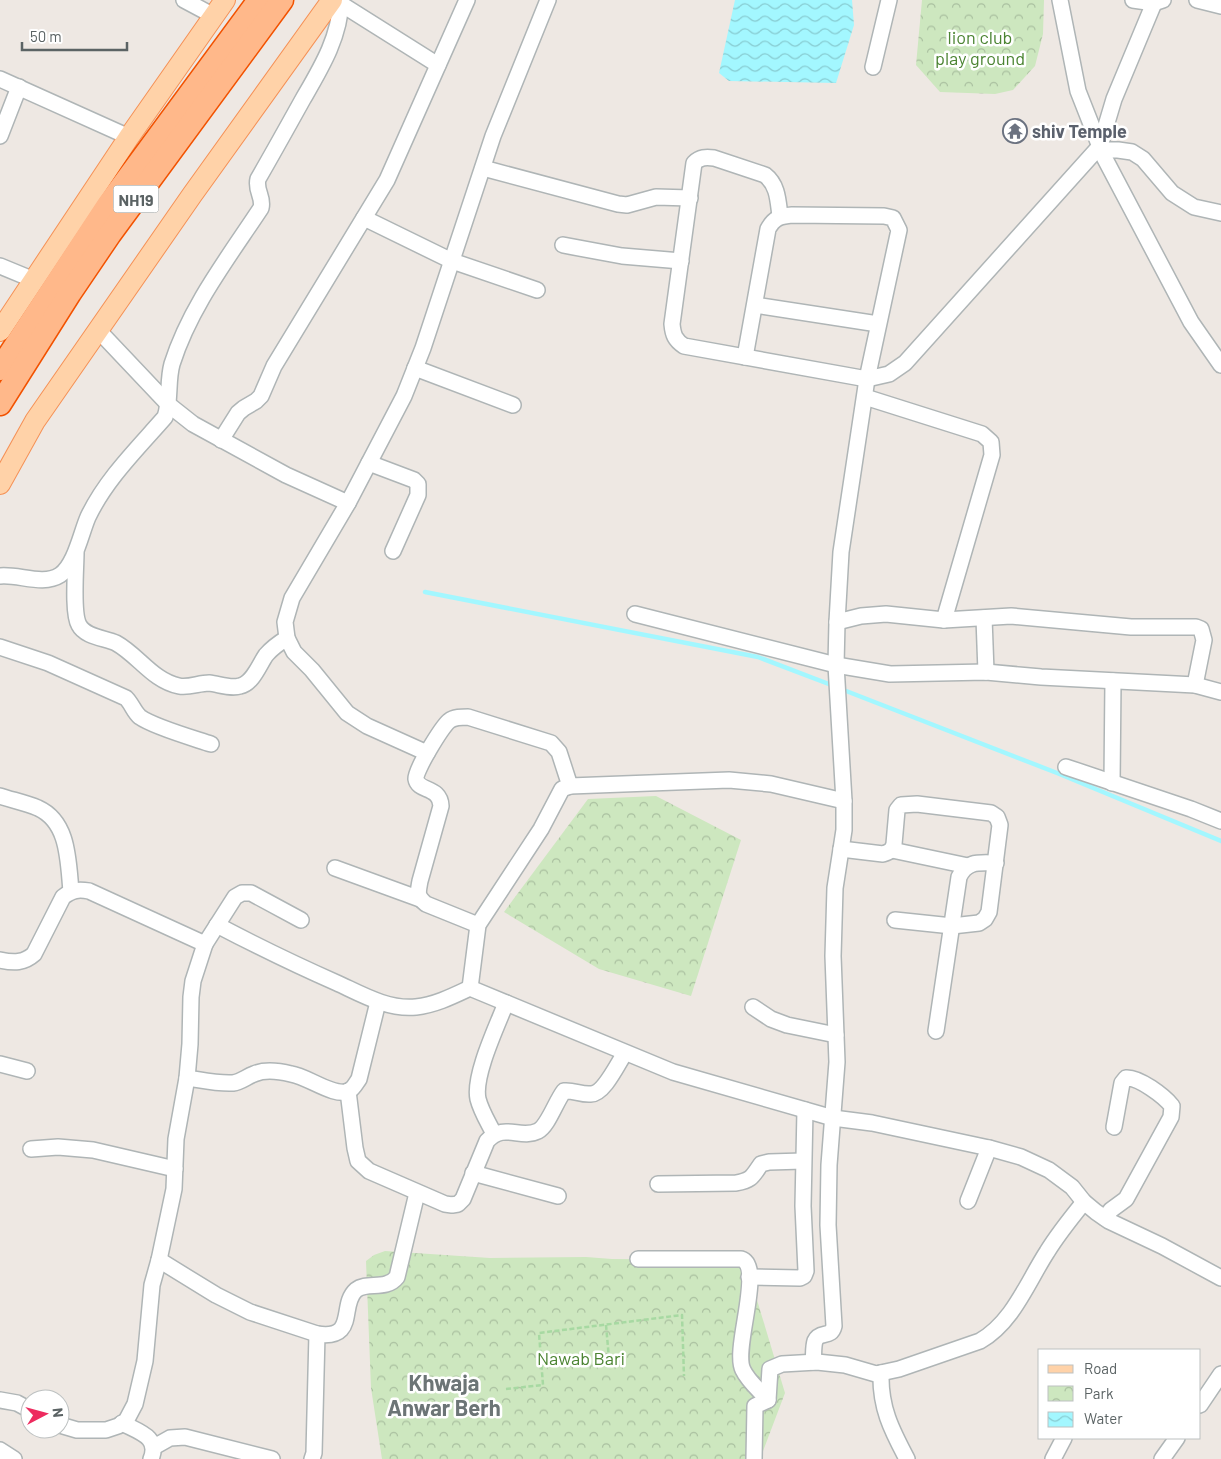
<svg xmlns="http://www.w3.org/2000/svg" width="1221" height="1459" font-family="Barlow,sans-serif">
<defs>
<pattern id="park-crowns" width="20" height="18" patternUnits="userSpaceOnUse" patternTransform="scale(1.25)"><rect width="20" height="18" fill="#cde7bf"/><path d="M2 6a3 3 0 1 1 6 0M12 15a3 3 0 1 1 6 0" fill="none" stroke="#a9bf9f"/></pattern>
<pattern id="water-waves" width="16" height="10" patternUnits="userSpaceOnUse" patternTransform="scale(1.25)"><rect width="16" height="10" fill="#a3f7ff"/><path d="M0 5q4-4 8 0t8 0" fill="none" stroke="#88ccd2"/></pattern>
</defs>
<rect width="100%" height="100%" fill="#eee8e3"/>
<g fill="url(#park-crowns)">
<polygon points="922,0 1044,0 1043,34 1035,66 1013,90 995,94 940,92 916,65"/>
<polygon points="656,796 741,840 691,996 599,969 504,912 588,799"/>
<polygon points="385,1251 490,1258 586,1257 612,1259 745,1260 785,1393 760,1459 382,1459 371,1388 366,1261 374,1255"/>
</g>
<polygon fill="url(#water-waves)" points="735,0 852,0 854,25 836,83 729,81 719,73"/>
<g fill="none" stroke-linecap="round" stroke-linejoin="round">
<g stroke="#a3f7ff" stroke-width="4.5">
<polyline points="425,592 758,657 834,686"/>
<polyline points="841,689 1057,773 1221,841"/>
</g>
<defs>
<g id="minor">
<polyline points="184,0 214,16"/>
<polyline points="1060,0 1078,91 1104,157 1191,322 1221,365"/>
<polyline points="1133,0 1154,3 1163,0"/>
<polyline points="1197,0 1221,6"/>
<polyline points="341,4 438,65"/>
<polyline points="873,67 889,0"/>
<polyline points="0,79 129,137"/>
<polyline points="0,136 19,87"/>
<polyline points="1101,150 1118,150 1132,152 1143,159 1172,193 1194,207 1221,213"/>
<polyline points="483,168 618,204 627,205 656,197 690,198"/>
<path d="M780 216C778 201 778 185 765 175L714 158C706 157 700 157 694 163L672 324C673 335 675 340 684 346L867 379 889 374 905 363 1100 146 1114 99 1154 3"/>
<polyline points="364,218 452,261 537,290"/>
<polyline points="563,245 622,256 681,261"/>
<polyline points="0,266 34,280"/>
<polyline points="755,305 878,324"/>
<polyline points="98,330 169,405 193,424 286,475 348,503"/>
<path d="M745 357 768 229C774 218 780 216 792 215L884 216 893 218 899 230 867 379 841 552 837 622 836 665 844 801V830L835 888 833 956 837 1062 829 1165 828 1225 834 1326C831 1339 820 1330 815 1341 813 1347 814 1356 813 1362"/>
<polyline points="415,368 513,405"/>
<polyline points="865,397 982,434 991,442 992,455 944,620"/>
<polyline points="221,440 238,413 244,408 256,401 261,396 274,366 387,180 467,0"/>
<polyline points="369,463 414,480 418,484 418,495 393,551"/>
<path d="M76 553C76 568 72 613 79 625 85 637 105 638 116 643 138 655 153 681 179 686 189 688 199 683 209 683 219 684 230 689 240 686 253 683 259 665 266 655 272 648 279 643 287 638"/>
<path d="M0 576C19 574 43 586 60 575 75 565 81 533 88 517 106 479 138 448 165 417 171 400 167 382 172 364 190 307 228 258 261 208 264 197 255 191 258 179 273 153 288 126 303 99 321 68 340 37 341 0"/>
<polyline points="635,614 836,665 890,674 986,672 1041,677 1195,685 1221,692"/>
<polyline points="984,618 986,672"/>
<polyline points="837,622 861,616 886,614 944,620 1011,616 1131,627 1196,627 1201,629 1204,640 1195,685"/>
<path d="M0 647 48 663 126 698C132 704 134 712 140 717 154 727 193 738 211 744"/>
<polyline points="427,753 367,726 347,713 312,670 294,652 287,638 285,622 292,598 348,503 404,396 423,348 493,136 548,0"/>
<polyline points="1066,767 1191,809 1221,821"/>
<polyline points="1112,783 1113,681"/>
<path d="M0 796C12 800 26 803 38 808 69 822 68 861 71 891"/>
<path d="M841 849 883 854C889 852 892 851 894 844L897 810 901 805 917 804 991 813 997 817 1000 825 989 912 985 919 979 923 952 926 895 920"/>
<polyline points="892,850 968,866"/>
<polyline points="335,868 420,899"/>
<path d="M217 925C257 946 296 965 337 983 361 994 388 1010 416 1007 435 1005 453 996 470 988L673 1072 833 1118 872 1123 989 1148 1021 1157 1049 1170 1072 1187 1084 1202 1096 1212 1109 1221 1162 1246 1221 1278"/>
<path d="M478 925 426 904C416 896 418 892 420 881L441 806C440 786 418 792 416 779 415 770 442 727 449 721 454 717 462 717 468 717L551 743 559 752 570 786"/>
<path d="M0 960C14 963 24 963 34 954L63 897C72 890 78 889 89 891L205 944 235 897 242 893H251L301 920"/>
<polyline points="470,988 478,925 541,829 562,789 570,786 729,780 771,784 844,801"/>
<polyline points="753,1007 771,1019 787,1025 836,1035"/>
<path d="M936 1031 959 877C967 860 980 863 996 863"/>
<polyline points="0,1064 27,1071"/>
<path d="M187 1078C201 1080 218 1084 233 1083 241 1082 246 1077 254 1074 265 1069 279 1071 291 1074 307 1076 335 1098 349 1091 354 1088 356 1083 359 1079L378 1002"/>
<path d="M348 1091 355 1148 358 1161 369 1171 445 1204 452 1205 458 1204 463 1199 487 1141C504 1122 520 1140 538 1131 548 1126 556 1101 564 1091 574 1090 581 1095 591 1094 604 1094 618 1063 625 1053"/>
<path d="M494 1134C488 1122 481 1111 478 1099 473 1076 497 1026 506 1003"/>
<polyline points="31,1149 58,1147 93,1150 175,1169"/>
<polyline points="473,1173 558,1196"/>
<path d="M658 1184 736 1183C752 1180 752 1177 761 1164L769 1162 803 1161"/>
<polyline points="968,1201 989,1148"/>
<path d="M1105 1218 1111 1210 1126 1199 1171 1117 1172 1106C1164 1096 1139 1077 1126 1078L1122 1083 1114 1127"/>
<path d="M638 1259H741C765 1266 732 1349 743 1370 748 1381 760 1391 768 1400"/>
<path d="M159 1260 216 1295 250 1312 317 1334C358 1340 339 1305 356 1290 367 1281 386 1291 397 1277L417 1193"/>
<polyline points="749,1277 800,1278 804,1276 806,1271 803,1206 805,1110"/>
<path d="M881 1373C880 1407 891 1429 907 1459"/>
<polyline points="0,1400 17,1403 30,1410"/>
<polyline points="1200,1405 1221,1374"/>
<path d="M122 1423C139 1432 160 1437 151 1459"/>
<polyline points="60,1425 77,1430 106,1430 118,1426 126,1421 135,1404 145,1361 152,1285 159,1260 174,1189 176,1139 187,1078 190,1044 191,997 193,981 205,944"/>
<polyline points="154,1447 170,1438 185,1437 272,1459"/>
<polyline points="0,1450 14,1459"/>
<polyline points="312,1459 314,1453 317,1334"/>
<path d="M754 1459 755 1406 768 1400 770 1369 782 1364 817 1362 845 1365 876 1374 899 1369 980 1341C1013 1322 1027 1283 1047 1252 1058 1234 1071 1218 1084 1202"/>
<polyline points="1053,1459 1064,1438"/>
<polyline points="1162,1459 1177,1438"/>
</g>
<g id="major">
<polyline points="0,331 129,137 225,0"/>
<polyline points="0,484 35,421 192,195 332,0"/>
</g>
<g id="highway">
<polyline points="0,369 108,205 259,0"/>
<polyline points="0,404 70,293 110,234 282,0"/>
</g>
</defs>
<use href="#minor" stroke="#afb5b6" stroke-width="18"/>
<use href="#major" stroke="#f59156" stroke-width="22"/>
<use href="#highway" stroke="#f25200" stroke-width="25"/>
<g stroke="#a7d9a2" stroke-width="2.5" stroke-dasharray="5 2.5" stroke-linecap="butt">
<polyline points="606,1325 610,1370"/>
<polyline points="506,1389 543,1385 539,1333 682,1315 684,1376"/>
</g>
<use href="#minor" stroke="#fff" stroke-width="15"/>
<use href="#major" stroke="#ffd2a8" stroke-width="20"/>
<use href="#highway" stroke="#ffb88a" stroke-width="22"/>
</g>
<defs>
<symbol id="temple-ring" viewBox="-11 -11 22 22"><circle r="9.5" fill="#fff" stroke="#6b7280" stroke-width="1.5"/><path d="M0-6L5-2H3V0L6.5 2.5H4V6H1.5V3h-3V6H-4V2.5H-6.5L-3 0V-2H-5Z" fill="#6b7280"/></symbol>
</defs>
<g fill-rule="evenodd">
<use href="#temple-ring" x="1001" y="117" width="28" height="28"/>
</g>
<g text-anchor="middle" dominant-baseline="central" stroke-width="5" stroke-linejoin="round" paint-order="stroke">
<rect fill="#fff" stroke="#8c9292" stroke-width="1" x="113.5" y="185.5" width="45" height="27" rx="4"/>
<g font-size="16" font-weight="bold" fill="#5b6364">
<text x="136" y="199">NH19</text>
</g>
<g font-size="18" fill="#4b8432" stroke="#fff">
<text x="980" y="37">lion club<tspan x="980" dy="21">play ground</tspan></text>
<text x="581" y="1358">Nawab Bari</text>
</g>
<g font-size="18" font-weight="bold" fill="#5b616d" stroke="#fff" text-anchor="start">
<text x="1032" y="131">shiv Temple</text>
</g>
<g font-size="22" font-weight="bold" fill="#6c7576" stroke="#fff">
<text x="444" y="1382">Khwaja<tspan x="444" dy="25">Anwar Berh</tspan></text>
</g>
</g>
<rect x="1038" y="1349" width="162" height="90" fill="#ffffff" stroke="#bdc1c1"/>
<rect x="1048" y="1365" width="25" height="8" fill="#ffd2a8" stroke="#bdc1c1"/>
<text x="1084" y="1374" font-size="15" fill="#5b6364">Road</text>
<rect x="1048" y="1386" width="25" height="15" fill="url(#park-crowns)" stroke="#bdc1c1"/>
<text x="1084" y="1399" font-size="15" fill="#5b6364">Park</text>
<rect x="1048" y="1412" width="25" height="15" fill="url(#water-waves)" stroke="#bdc1c1"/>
<text x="1084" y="1424" font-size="15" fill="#5b6364">Water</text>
<g transform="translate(45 1414) rotate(84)"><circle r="24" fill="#ffffff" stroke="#bdc1c1"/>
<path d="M0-4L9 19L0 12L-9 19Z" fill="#ed2b5f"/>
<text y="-8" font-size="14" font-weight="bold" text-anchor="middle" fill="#5b6364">N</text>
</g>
<path d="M22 42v8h105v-8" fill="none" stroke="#5b6364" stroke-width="2.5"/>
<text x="30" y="42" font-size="15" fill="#5b6364" stroke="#ffffff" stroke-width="4" paint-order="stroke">50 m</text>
</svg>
